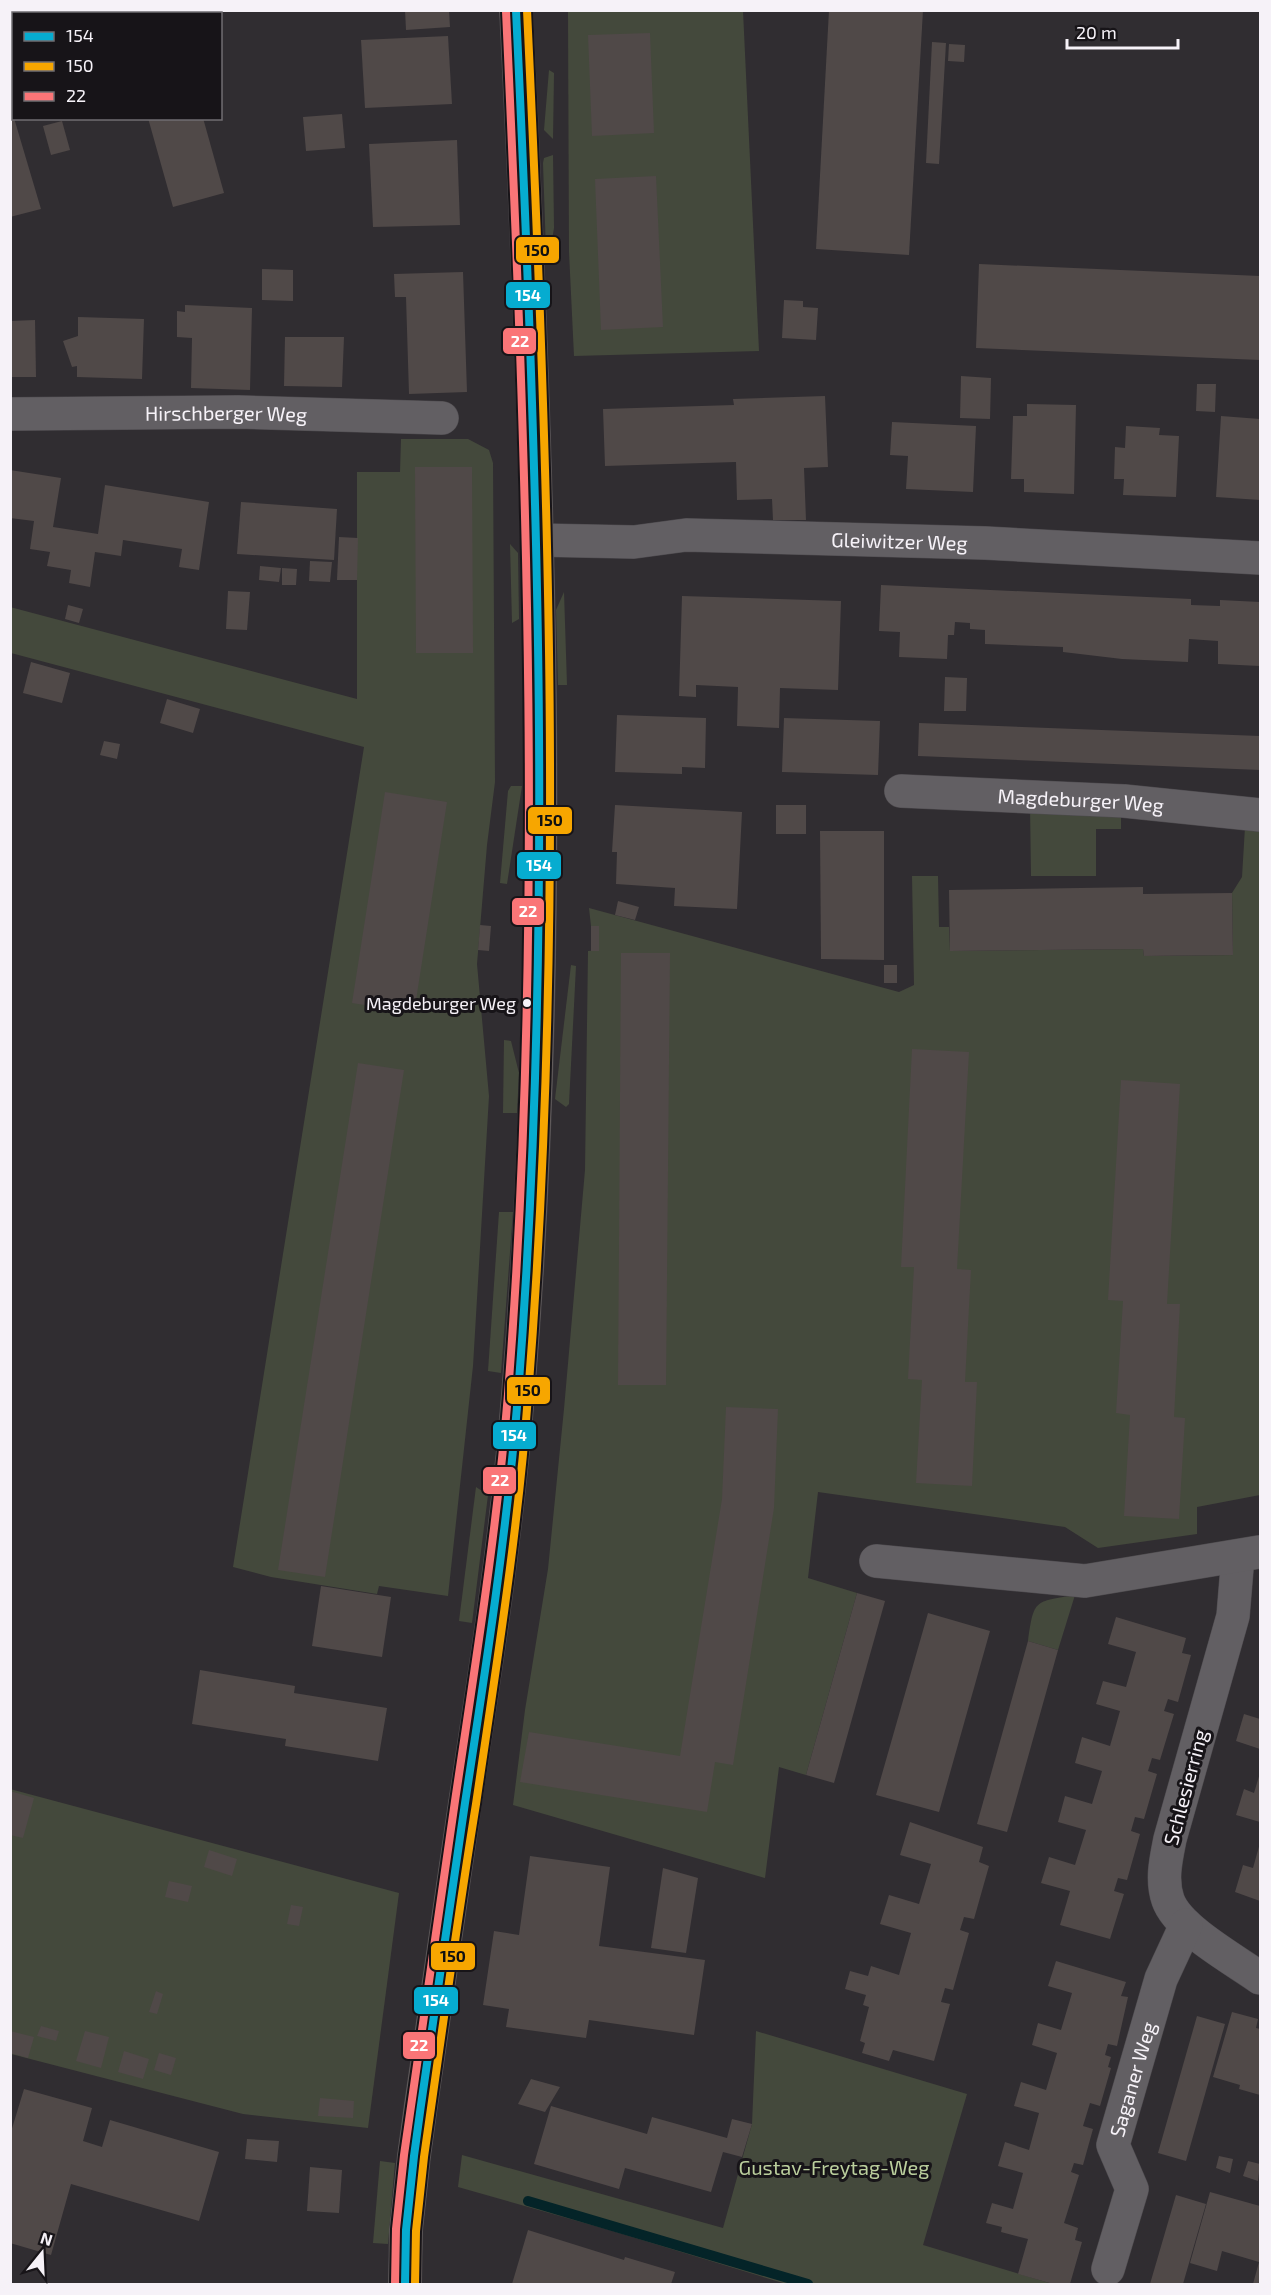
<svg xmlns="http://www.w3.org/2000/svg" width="1271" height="2295" font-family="'Exo 2',sans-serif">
<rect width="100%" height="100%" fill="#302d31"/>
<g fill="#44493c">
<polygon points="568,11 743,11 759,351 574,356 569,252"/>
<polygon points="549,70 554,73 553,139 544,130"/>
<polygon points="553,155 554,228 550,252 546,252 543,163 544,158"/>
<polygon points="401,439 468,439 489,450 493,463 495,782 487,845 477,964 489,1096 473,1366 448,1596 379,1586 377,1594 271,1577 233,1567 364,747 11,653 10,607 357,699 357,472 400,472"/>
<polygon points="510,544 518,553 519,619 512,623"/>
<polygon points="564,592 567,685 558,685 556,610"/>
<polygon points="511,786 522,786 507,884 500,883 508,791"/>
<polygon points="1030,805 1121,813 1121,829 1096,829 1096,876 1031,876"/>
<polygon points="1245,827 1260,828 1260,1495 1197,1507 1197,1534 1098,1548 1065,1527 818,1492 808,1578 857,1593 806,1775 779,1767 765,1878 513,1805 525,1710 548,1569 564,1409 585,1170 588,951 599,950 599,926 591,926 589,908 899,992 914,985 912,876 938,876 939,927 949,927 950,951 1143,949 1144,956 1233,955 1232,893 1242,877"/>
<polygon points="571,965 576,966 569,1104 566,1107 555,1099"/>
<polygon points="504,1040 511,1041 519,1073 517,1113 503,1113"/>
<polygon points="499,1212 513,1212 501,1373 488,1371"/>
<polygon points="476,1487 488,1495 472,1623 459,1621"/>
<path d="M1075 1595 1058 1650 1028 1641C1034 1599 1034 1602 1075 1595Z"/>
<polygon points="10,1789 399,1893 368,2128 243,2114 11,2054"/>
<polygon points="756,2031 967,2094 923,2245 1053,2284 786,2284 609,2230 458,2187 462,2155 723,2228 752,2124"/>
<polygon points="380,2161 395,2163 388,2244 373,2243"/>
</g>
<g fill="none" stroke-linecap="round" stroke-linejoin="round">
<polyline stroke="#042428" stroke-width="10" points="528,2201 808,2284"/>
</g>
<g fill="#504948">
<polygon points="96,10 131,10 132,14 97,14"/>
<polygon points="405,10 449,10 450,27 406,30"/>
<polygon points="829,10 923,10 909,255 816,249"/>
<polygon points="650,33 654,133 592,136 588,35"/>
<polygon points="448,36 452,104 365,108 361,40"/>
<polygon points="932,42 946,43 939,164 926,163"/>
<polygon points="949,44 965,45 964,62 948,61"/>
<polygon points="342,114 345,148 306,151 303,117"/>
<polygon points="14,118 41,209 10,217 10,119"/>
<polygon points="148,118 203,118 224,193 173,207"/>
<polygon points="62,121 70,150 51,155 43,126"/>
<polygon points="457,140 460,225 373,227 369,144"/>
<polygon points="656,176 663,327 601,330 595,179"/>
<polygon points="979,264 1260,276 1260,360 976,348"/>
<polygon points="262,269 293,270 293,301 262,300"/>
<polygon points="463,272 467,392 409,394 406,297 395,297 394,274"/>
<polygon points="784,300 803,301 803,307 818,308 816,340 782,338"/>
<polygon points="185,305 252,308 250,390 191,388 192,338 177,337 177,311 185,312"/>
<polygon points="78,317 144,319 142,379 77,377 77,366 72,367 63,341 78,336"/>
<polygon points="35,320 36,377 10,377 10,321"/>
<polygon points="285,337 344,337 342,387 284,386"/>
<polygon points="961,376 991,378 990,419 960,418"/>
<polygon points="1197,384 1216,384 1215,412 1196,411"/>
<polygon points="825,396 828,467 804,468 806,520 773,520 772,499 737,500 736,462 605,466 603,409 734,405 733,399"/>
<polygon points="1027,404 1076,405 1074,494 1024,492 1024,479 1011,479 1013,416 1027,416"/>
<polygon points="1221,416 1260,419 1260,500 1216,497"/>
<polygon points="892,422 976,426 973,492 906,489 908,456 890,455"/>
<polygon points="1126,426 1160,428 1159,435 1179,436 1176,497 1123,495 1124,479 1114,479 1115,447 1125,448"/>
<polygon points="415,467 472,467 473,653 416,653"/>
<polygon points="10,470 61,478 53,527 98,534 105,485 209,502 199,570 179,567 182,549 123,540 121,556 95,552 90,587 69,583 71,570 47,566 50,552 30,549 34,521 10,518"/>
<polygon points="241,502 337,509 334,560 237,554"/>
<polygon points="339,537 358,538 357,580 337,580"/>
<polygon points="310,561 332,562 330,582 309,581"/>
<polygon points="260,566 281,568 279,582 259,580"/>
<polygon points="282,568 297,569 296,585 282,585"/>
<polygon points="881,585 1191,599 1191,605 1220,606 1220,600 1260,602 1260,666 1218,664 1218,641 1189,639 1188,662 1122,659 1063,652 1063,647 985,644 985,630 970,629 970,623 955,622 954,635 948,635 947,659 899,657 900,632 879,631"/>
<polygon points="228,591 250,592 247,630 226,629"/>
<polygon points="682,596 841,601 838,690 780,688 779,728 737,726 738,687 696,685 696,697 679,696"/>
<polygon points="68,605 83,609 79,623 65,619"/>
<polygon points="31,662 70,673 62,703 23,693"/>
<polygon points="945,677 967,678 966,711 944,711"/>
<polygon points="167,699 200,709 193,733 160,723"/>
<polygon points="617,715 706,718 705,768 682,767 682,774 615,772"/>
<polygon points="784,718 880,721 878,775 782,772"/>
<polygon points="919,723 1260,736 1260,770 918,756"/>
<polygon points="104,741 120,744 117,759 100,755"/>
<polygon points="385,792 447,802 414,1013 352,1003"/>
<polygon points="615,805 742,812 737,909 674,906 675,888 616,884 617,852 612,852"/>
<rect x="776" y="805" width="30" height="29"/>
<polygon points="820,831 884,831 884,960 821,959"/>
<polygon points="1143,887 1143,894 1232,893 1233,955 1144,956 1143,949 950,951 949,890"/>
<polygon points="618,901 639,907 635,920 615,915"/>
<polygon points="480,925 491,926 489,951 478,950"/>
<rect x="591" y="926" width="8" height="25"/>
<polygon points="621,953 670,953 666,1385 618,1385"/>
<rect x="884" y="965" width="13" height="18"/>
<polygon points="912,1049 969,1052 957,1269 971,1270 965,1382 977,1382 972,1486 916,1483 922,1380 908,1379 914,1267 901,1267"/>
<polygon points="358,1063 404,1070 325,1577 278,1570"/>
<polygon points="1121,1080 1180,1084 1167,1304 1180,1304 1174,1417 1185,1418 1179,1519 1124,1516 1130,1415 1116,1413 1123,1301 1108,1300"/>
<polygon points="726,1407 778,1409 774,1508 733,1765 715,1762 707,1812 520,1782 529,1732 680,1756 722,1499"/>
<polygon points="321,1586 391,1597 382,1657 312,1646"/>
<polygon points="857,1593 885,1601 834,1783 806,1775"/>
<polygon points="928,1613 990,1631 939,1812 876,1795"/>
<polygon points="1116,1617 1186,1638 1182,1653 1191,1655 1178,1702 1168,1699 1164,1711 1174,1714 1160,1760 1152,1758 1148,1771 1157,1774 1144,1819 1135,1817 1131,1831 1140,1834 1127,1880 1118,1878 1114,1891 1124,1894 1110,1939 1060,1925 1070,1891 1041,1883 1049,1857 1075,1865 1086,1830 1058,1822 1065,1796 1092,1804 1102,1771 1075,1763 1082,1737 1110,1746 1120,1711 1096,1704 1103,1681 1126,1687 1136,1652 1108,1644"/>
<polygon points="1028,1641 1058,1650 1007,1832 977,1824"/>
<polygon points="200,1670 295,1686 294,1693 387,1708 378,1761 285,1746 286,1739 192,1724"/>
<polygon points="1244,1714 1260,1719 1260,1749 1236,1741"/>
<polygon points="1260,1773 1260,1822 1236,1815 1244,1789 1254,1793"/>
<polygon points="10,1791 34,1798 23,1838 10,1835"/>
<polygon points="910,1822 983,1847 979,1862 989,1866 974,1919 964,1917 960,1930 969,1933 953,1990 945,1988 941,2002 950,2004 934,2061 893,2050 889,2061 862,2053 865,2043 860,2041 869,2007 863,2005 866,1995 845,1989 850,1971 868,1976 871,1966 899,1975 911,1933 880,1924 889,1895 919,1904 931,1864 900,1855"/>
<polygon points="1260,1843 1260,1901 1235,1892 1243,1865 1253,1868"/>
<polygon points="209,1850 237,1859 232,1876 204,1867"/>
<polygon points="530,1856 610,1867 599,1946 705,1960 694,2035 589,2020 586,2038 506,2027 509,2009 483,2005 494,1931 519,1935"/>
<polygon points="663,1868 698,1878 686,1953 651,1948"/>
<polygon points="169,1881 192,1886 188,1902 165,1897"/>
<polygon points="291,1905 303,1907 299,1926 287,1924"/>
<polygon points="1056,1961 1126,1982 1121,1996 1128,1997 1117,2046 1108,2044 1105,2055 1111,2057 1108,2067 1111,2068 1100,2106 1090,2103 1083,2126 1093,2129 1083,2165 1074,2163 1071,2172 1079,2175 1064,2223 1078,2228 1075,2240 1082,2242 1070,2284 1053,2284 1018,2274 1028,2239 1001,2232 1002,2227 986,2223 992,2203 1013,2209 1023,2173 998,2166 1005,2142 1029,2150 1039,2113 1014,2106 1021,2082 1046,2090 1057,2053 1032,2045 1038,2023 1061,2030 1072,1993 1048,1986"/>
<polygon points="156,1991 163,1994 157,2014 149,2012"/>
<polygon points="1232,2012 1258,2019 1256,2028 1260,2029 1260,2095 1239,2089 1240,2085 1213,2077"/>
<polygon points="1197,2016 1225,2024 1186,2161 1158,2153"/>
<polygon points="41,2026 59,2031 56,2041 37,2036"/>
<polygon points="10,2031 34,2037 28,2058 10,2053"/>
<polygon points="85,2031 109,2037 101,2068 76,2061"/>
<polygon points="124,2051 149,2059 143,2079 118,2072"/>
<polygon points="159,2053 176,2058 171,2075 154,2070"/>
<polygon points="531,2079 560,2087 545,2112 518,2104"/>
<polygon points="24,2089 92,2108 83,2141 102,2147 110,2120 219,2152 199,2221 71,2184 51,2255 10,2243 10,2135"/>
<polygon points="320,2098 354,2101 353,2118 318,2116"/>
<polygon points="551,2106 647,2134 652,2117 727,2138 732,2119 752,2124 742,2157 723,2152 711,2192 625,2168 619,2189 534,2164"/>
<polygon points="247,2139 279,2141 277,2162 245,2159"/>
<polygon points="1219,2156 1233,2159 1230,2173 1216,2168"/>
<polygon points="1248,2161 1260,2164 1258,2181 1243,2176"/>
<polygon points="310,2167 342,2170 339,2213 307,2211"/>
<polygon points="1210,2192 1260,2206 1260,2284 1253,2284 1259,2262 1222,2251 1217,2271 1190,2263"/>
<polygon points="1176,2195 1206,2204 1185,2277 1183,2284 1150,2284"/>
<polygon points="528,2230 624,2260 625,2257 675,2272 671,2284 512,2284"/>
</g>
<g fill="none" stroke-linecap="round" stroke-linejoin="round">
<defs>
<g id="minor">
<polyline points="10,24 14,35"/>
<path id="s1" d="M10 414 238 412 442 418"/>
<path id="s2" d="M537 540 634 542 686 535 985 543 1260 558"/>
<path id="s3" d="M901 791 1124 801 1260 815"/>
<path d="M1238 1556 1233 1616 1170 1839C1166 1859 1161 1880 1168 1900 1178 1929 1235 1960 1260 1978"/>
<polyline points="876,1561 1085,1581 1259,1552"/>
<path id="s4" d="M1108 2269 1132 2189 1113 2145 1161 1979 1186 1925"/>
</g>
<path id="major" d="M405 2284 406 2230 414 2156C430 2038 447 1920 465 1803 486 1667 507 1532 518 1395 556 935 539 471 516 10"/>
</defs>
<use href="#minor" stroke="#4d4a4e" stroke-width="34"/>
<use href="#major" stroke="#4d4a4e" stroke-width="34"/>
<use href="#minor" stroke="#625f63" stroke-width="33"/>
<use href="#major" stroke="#655f5e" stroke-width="33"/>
<defs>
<path id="bus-1" d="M405 2284 406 2230 414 2156C430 2038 447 1920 465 1803 486 1667 507 1531 518 1395 554 934 538 472 516 10"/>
<path id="bus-2" d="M415 2284 416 2231 424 2157C441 2039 457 1921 476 1804 496 1668 518 1532 528 1396 565 934 549 472 527 10"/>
<path id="bus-3" d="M395 2284 396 2229 404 2155C420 2037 437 1919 455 1801 475 1666 497 1530 508 1394 544 933 527 472 506 11"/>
</defs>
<use href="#bus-1" stroke="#171418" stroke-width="12"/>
<use href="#bus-2" stroke="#171418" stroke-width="12"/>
<use href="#bus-3" stroke="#171418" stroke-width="12"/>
<use href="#bus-1" stroke="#06acd0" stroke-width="8"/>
<use href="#bus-2" stroke="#f7a600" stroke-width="8"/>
<use href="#bus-3" stroke="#fa7577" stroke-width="8"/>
</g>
<circle fill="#f6f2f8" stroke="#171418" stroke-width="2" cx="527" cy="1003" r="5"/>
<g text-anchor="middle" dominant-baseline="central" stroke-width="6" stroke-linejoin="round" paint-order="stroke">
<g font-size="18" fill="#f6f2f8" stroke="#171418" text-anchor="end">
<text x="516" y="1003">Magdeburger Weg</text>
</g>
<g font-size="20" fill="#f6f2f8" stroke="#171418">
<text stroke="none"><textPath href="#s1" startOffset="216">Hirschberger Weg</textPath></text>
<text stroke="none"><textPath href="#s2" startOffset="363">Gleiwitzer Weg</textPath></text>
<text stroke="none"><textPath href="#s3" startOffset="180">Magdeburger Weg</textPath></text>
<text transform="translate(1185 1787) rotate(-75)">Schlesierring</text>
<text stroke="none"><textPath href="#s4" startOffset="200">Saganer Weg</textPath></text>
</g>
<g font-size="20" fill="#bbcf9d" stroke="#171418">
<text x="834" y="2167">Gustav-Freytag-Weg</text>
</g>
</g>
<g stroke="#171418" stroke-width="2">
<rect x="515" y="236" width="45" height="28" rx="6" fill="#f7a600"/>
<rect x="505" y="281" width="46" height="28" rx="6" fill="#06acd0"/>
<rect x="502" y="327" width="35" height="28" rx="6" fill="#fa7577"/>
<rect x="527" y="806" width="46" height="29" rx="6" fill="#f7a600"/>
<rect x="516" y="851" width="46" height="29" rx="6" fill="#06acd0"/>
<rect x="511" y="897" width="34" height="29" rx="6" fill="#fa7577"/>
<rect x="506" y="1376" width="45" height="29" rx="6" fill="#f7a600"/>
<rect x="492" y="1421" width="45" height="29" rx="6" fill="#06acd0"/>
<rect x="482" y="1466" width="35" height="29" rx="6" fill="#fa7577"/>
<rect x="430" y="1942" width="46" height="29" rx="6" fill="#f7a600"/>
<rect x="413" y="1986" width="46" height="29" rx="6" fill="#06acd0"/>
<rect x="402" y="2031" width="34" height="29" rx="6" fill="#fa7577"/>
</g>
<g font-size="16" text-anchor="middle" font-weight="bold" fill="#fff">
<text x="528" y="301">154</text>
<text x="520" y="347">22</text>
<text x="539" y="871">154</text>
<text x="528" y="917">22</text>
<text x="514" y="1441">154</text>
<text x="500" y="1486">22</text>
<text x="436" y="2006">154</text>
<text x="419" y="2051">22</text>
</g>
<g font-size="16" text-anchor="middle" font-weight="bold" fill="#111">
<text x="537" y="256">150</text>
<text x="550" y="826">150</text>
<text x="528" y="1396">150</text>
<text x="453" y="1962">150</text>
</g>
<rect width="1271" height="2295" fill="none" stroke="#f6f2f8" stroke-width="24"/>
<rect x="12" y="12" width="210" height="108" fill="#171418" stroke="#706d72" stroke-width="1.5"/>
<rect x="24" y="32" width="30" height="9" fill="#06acd0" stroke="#706d72" stroke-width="1.5"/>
<text x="66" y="42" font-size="18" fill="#f6f2f8">154</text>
<rect x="24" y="62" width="30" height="9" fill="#f7a600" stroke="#706d72" stroke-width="1.5"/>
<text x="66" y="72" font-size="18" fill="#f6f2f8">150</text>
<rect x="24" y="92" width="30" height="9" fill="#fa7577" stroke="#706d72" stroke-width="1.5"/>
<text x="66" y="102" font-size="18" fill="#f6f2f8">22</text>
<g transform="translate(42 2253) rotate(18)" stroke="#171418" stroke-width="4.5" paint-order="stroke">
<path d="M0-4.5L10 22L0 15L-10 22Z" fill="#f6f2f8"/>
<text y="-9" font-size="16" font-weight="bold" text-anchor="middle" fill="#f6f2f8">N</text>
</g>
<path d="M1067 39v9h111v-9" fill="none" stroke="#f6f2f8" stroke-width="3"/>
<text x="1076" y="39" font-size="18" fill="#f6f2f8" stroke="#171418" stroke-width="4.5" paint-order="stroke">20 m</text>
</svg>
